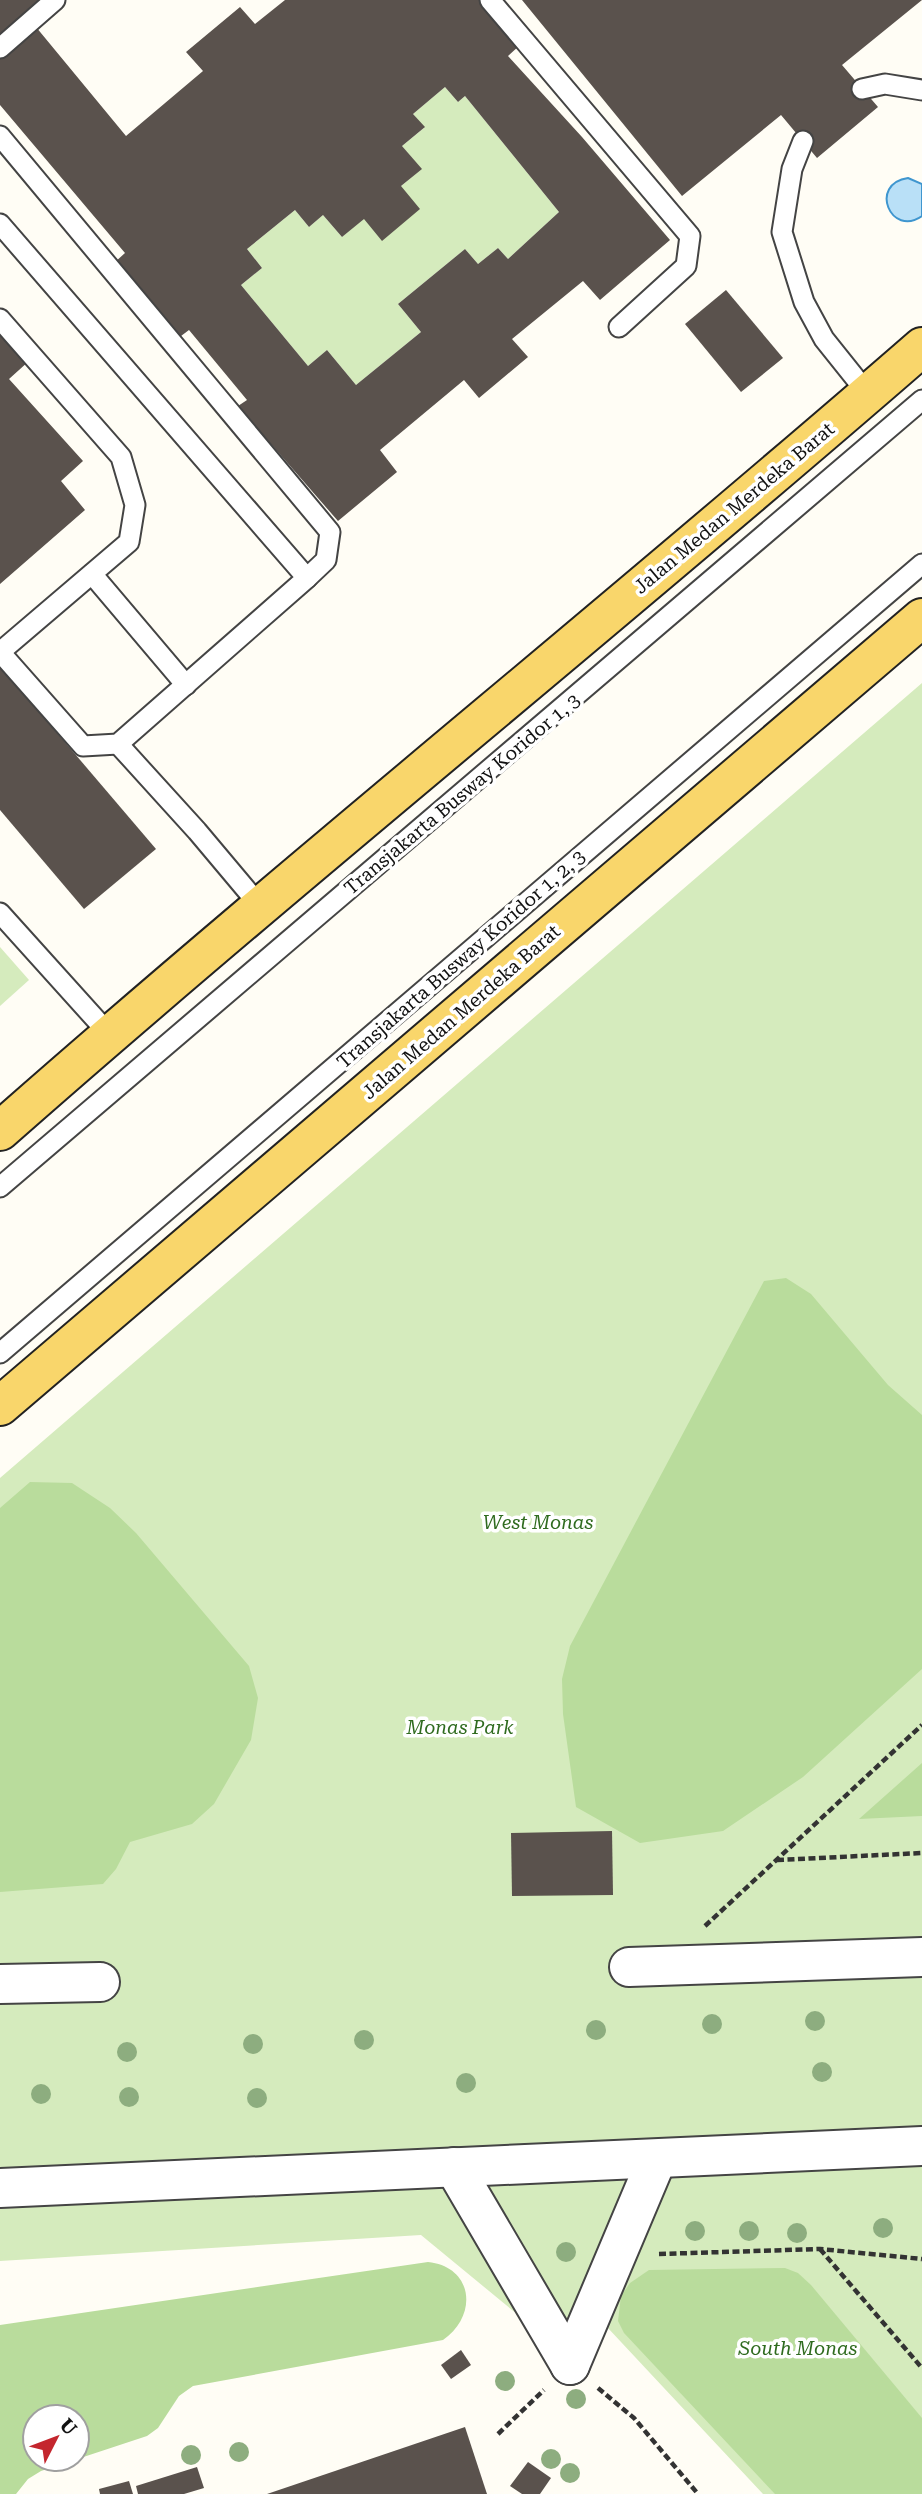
<svg xmlns="http://www.w3.org/2000/svg" width="922" height="2494" font-family="'Roboto Serif',serif">
<rect width="100%" height="100%" fill="#fffdf5"/>
<g fill="#d5ebbd">
<polygon points="445,87 458,102 465,96 559,212 508,259 498,248 478,264 465,249 398,304 421,332 356,385 327,350 308,366 241,285 262,268 247,249 295,210 309,227 323,215 342,237 421,169 402,146 424,128 413,114"/>
<polygon points="922,683 922,2494 763,2494 607,2327 523,2319 421,2235 0,2261 0,1478"/>
<polygon points="0,947 29,980 0,1006"/>
</g>
<g fill="#b9dc9c" fill-rule="evenodd">
<polygon points="786,1278 811,1294 888,1385 922,1415 922,1669 803,1777 723,1831 640,1843 576,1807 563,1714 562,1679 570,1646 764,1281"/>
<polygon points="30,1482 72,1483 110,1508 136,1533 249,1666 258,1698 251,1740 214,1804 192,1824 130,1842 116,1869 103,1884 0,1892 0,1508"/>
<polygon points="922,1763 922,1816 859,1819"/>
<path d="M428 2262C474 2267 478 2316 443 2340L193 2386 179 2396 158 2428 147 2436 41 2471 28 2479 16 2494H0V2325ZM35 2417H77V2459H35Z"/>
<polygon points="785,2268 798,2273 811,2285 922,2418 922,2494 775,2494 624,2333 618,2321 621,2296 630,2283 649,2270"/>
</g>
<path fill="#b9e0f7" stroke="#3f96cf" stroke-width="2" d="M908 178 922 184V216C891 238 868 184 908 178Z"/>
<g fill="#5a524d" fill-rule="evenodd">
<polygon points="0,0 41,0 0,36"/>
<path d="M285 0H481L520 45 508 56 582 137 670 240 600 300 583 281 512 339 528 357 479 398 464 380 380 450 397 472 338 521 238 406 247 400 189 330 177 339 114 263 125 253 0 105V58L36 27 126 136 203 71 186 52 240 7 255 24ZM445 87 458 102 465 96 559 212 508 259 498 248 478 264 465 249 398 304 421 332 356 385 327 350 308 366 241 285 262 268 247 249 295 210 309 227 323 215 342 237 364 219 382 241 420 209 401 186 422 169 402 146 425 127 413 114Z"/>
<polygon points="522,0 922,0 842,65 878,107 817,158 781,115 682,196"/>
<polygon points="726,290 783,358 741,392 685,324"/>
<polygon points="0,330 29,361 9,379 83,461 61,481 85,510 0,584"/>
<polygon points="0,666 156,849 84,909 0,810"/>
<polygon points="612,1831 613,1895 512,1896 511,1833"/>
<polygon points="461,2350 471,2365 451,2379 441,2365"/>
<polygon points="465,2427 487,2494 267,2494"/>
<polygon points="528,2462 551,2478 540,2494 522,2494 510,2486"/>
<polygon points="197,2467 204,2488 184,2494 138,2494 136,2486"/>
<polygon points="129,2481 133,2494 100,2494 99,2489"/>
</g>
<g fill="none" stroke-linecap="round" stroke-linejoin="round">
<defs>
<g id="lane">
<polyline points="490,0 690,236 686,266 619,327"/>
<polyline points="0,48 55,0"/>
<polyline points="862,89 885,84 922,90"/>
<polyline points="0,136 330,532 326,560 307,578"/>
<polyline points="803,141 792,169 782,232 804,302 824,339 868,394"/>
<polyline points="0,224 307,578 118,744 83,746 0,652"/>
<polyline points="0,319 121,457 135,505 129,542 0,652"/>
<polyline points="92,574 186,685"/>
<polyline points="118,744 197,831 260,906"/>
<polyline points="0,913 109,1034"/>
<polyline points="0,1187 922,400"/>
<polyline points="0,1353 922,564"/>
</g>
<g id="street">
<polyline points="629,1967 922,1957"/>
<polyline points="0,1984 100,1982"/>
<polyline points="454,2167 570,2365"/>
<polyline points="0,2188 922,2146"/>
<polyline points="570,2365 657,2159"/>
</g>
<g id="primary">
<path d="M0 1131C303 864 618 612 922 347"/>
<polyline points="0,1406 922,618"/>
</g>
</defs>
<use href="#lane" stroke="#444" stroke-width="23"/>
<use href="#street" stroke="#444" stroke-width="42"/>
<use href="#primary" stroke="#222" stroke-width="42"/>
<g stroke="#333" stroke-width="4.5" stroke-dasharray="7 3.5" stroke-linecap="butt">
<polyline points="777,1860 922,1853"/>
<polyline points="705,1926 922,1725"/>
<polyline points="820,2249 922,2368"/>
<polyline points="659,2254 820,2249 922,2259"/>
<polyline points="598,2388 634,2418 698,2494"/>
<polyline points="498,2434 544,2390"/>
</g>
<use href="#lane" stroke="#fff" stroke-width="19"/>
<use href="#street" stroke="#fff" stroke-width="38"/>
<use href="#primary" stroke="#f9d66b" stroke-width="38"/>
</g>
<g fill="#8dad7f">
<circle cx="815" cy="2021" r="10"/>
<circle cx="712" cy="2024" r="10"/>
<circle cx="596" cy="2030" r="10"/>
<circle cx="364" cy="2040" r="10"/>
<circle cx="253" cy="2044" r="10"/>
<circle cx="127" cy="2052" r="10"/>
<circle cx="822" cy="2072" r="10"/>
<circle cx="466" cy="2083" r="10"/>
<circle cx="41" cy="2094" r="10"/>
<circle cx="129" cy="2097" r="10"/>
<circle cx="257" cy="2098" r="10"/>
<circle cx="883" cy="2228" r="10"/>
<circle cx="695" cy="2231" r="10"/>
<circle cx="749" cy="2231" r="10"/>
<circle cx="797" cy="2233" r="10"/>
<circle cx="566" cy="2252" r="10"/>
<circle cx="505" cy="2381" r="10"/>
<circle cx="576" cy="2399" r="10"/>
<circle cx="239" cy="2452" r="10"/>
<circle cx="191" cy="2455" r="10"/>
<circle cx="551" cy="2459" r="10"/>
<circle cx="570" cy="2473" r="10"/>
</g>
<g text-anchor="middle" dominant-baseline="central" stroke-width="7" stroke-linejoin="round" paint-order="stroke">
<g font-size="19" fill="#111" stroke="#fff">
<text transform="translate(734 508) rotate(-40)">Jalan Medan Merdeka Barat</text>
<text transform="translate(462 794) rotate(-40)">Transjakarta Busway Koridor 1, 3</text>
<text transform="translate(461 959) rotate(-41)">Transjakarta Busway Koridor 1, 2, 3</text>
<text transform="translate(461 1012) rotate(-41)">Jalan Medan Merdeka Barat</text>
</g>
<g font-size="19" font-style="italic" fill="#2f6b1f" stroke="#fff">
<text x="538" y="1522">West Monas</text>
<text x="460" y="1727">Monas Park</text>
<text x="798" y="2348">South Monas</text>
</g>
</g>
<g transform="translate(56 2438) rotate(48)"><circle r="33" fill="#ffffff" stroke="#a0a0a0" stroke-width="2"/>
<path d="M0-5L12 26L0 18L-12 26Z" fill="#c4262e"/>
<text y="-10" font-size="19" font-weight="bold" text-anchor="middle" fill="#111111">U</text>
</g>
</svg>
